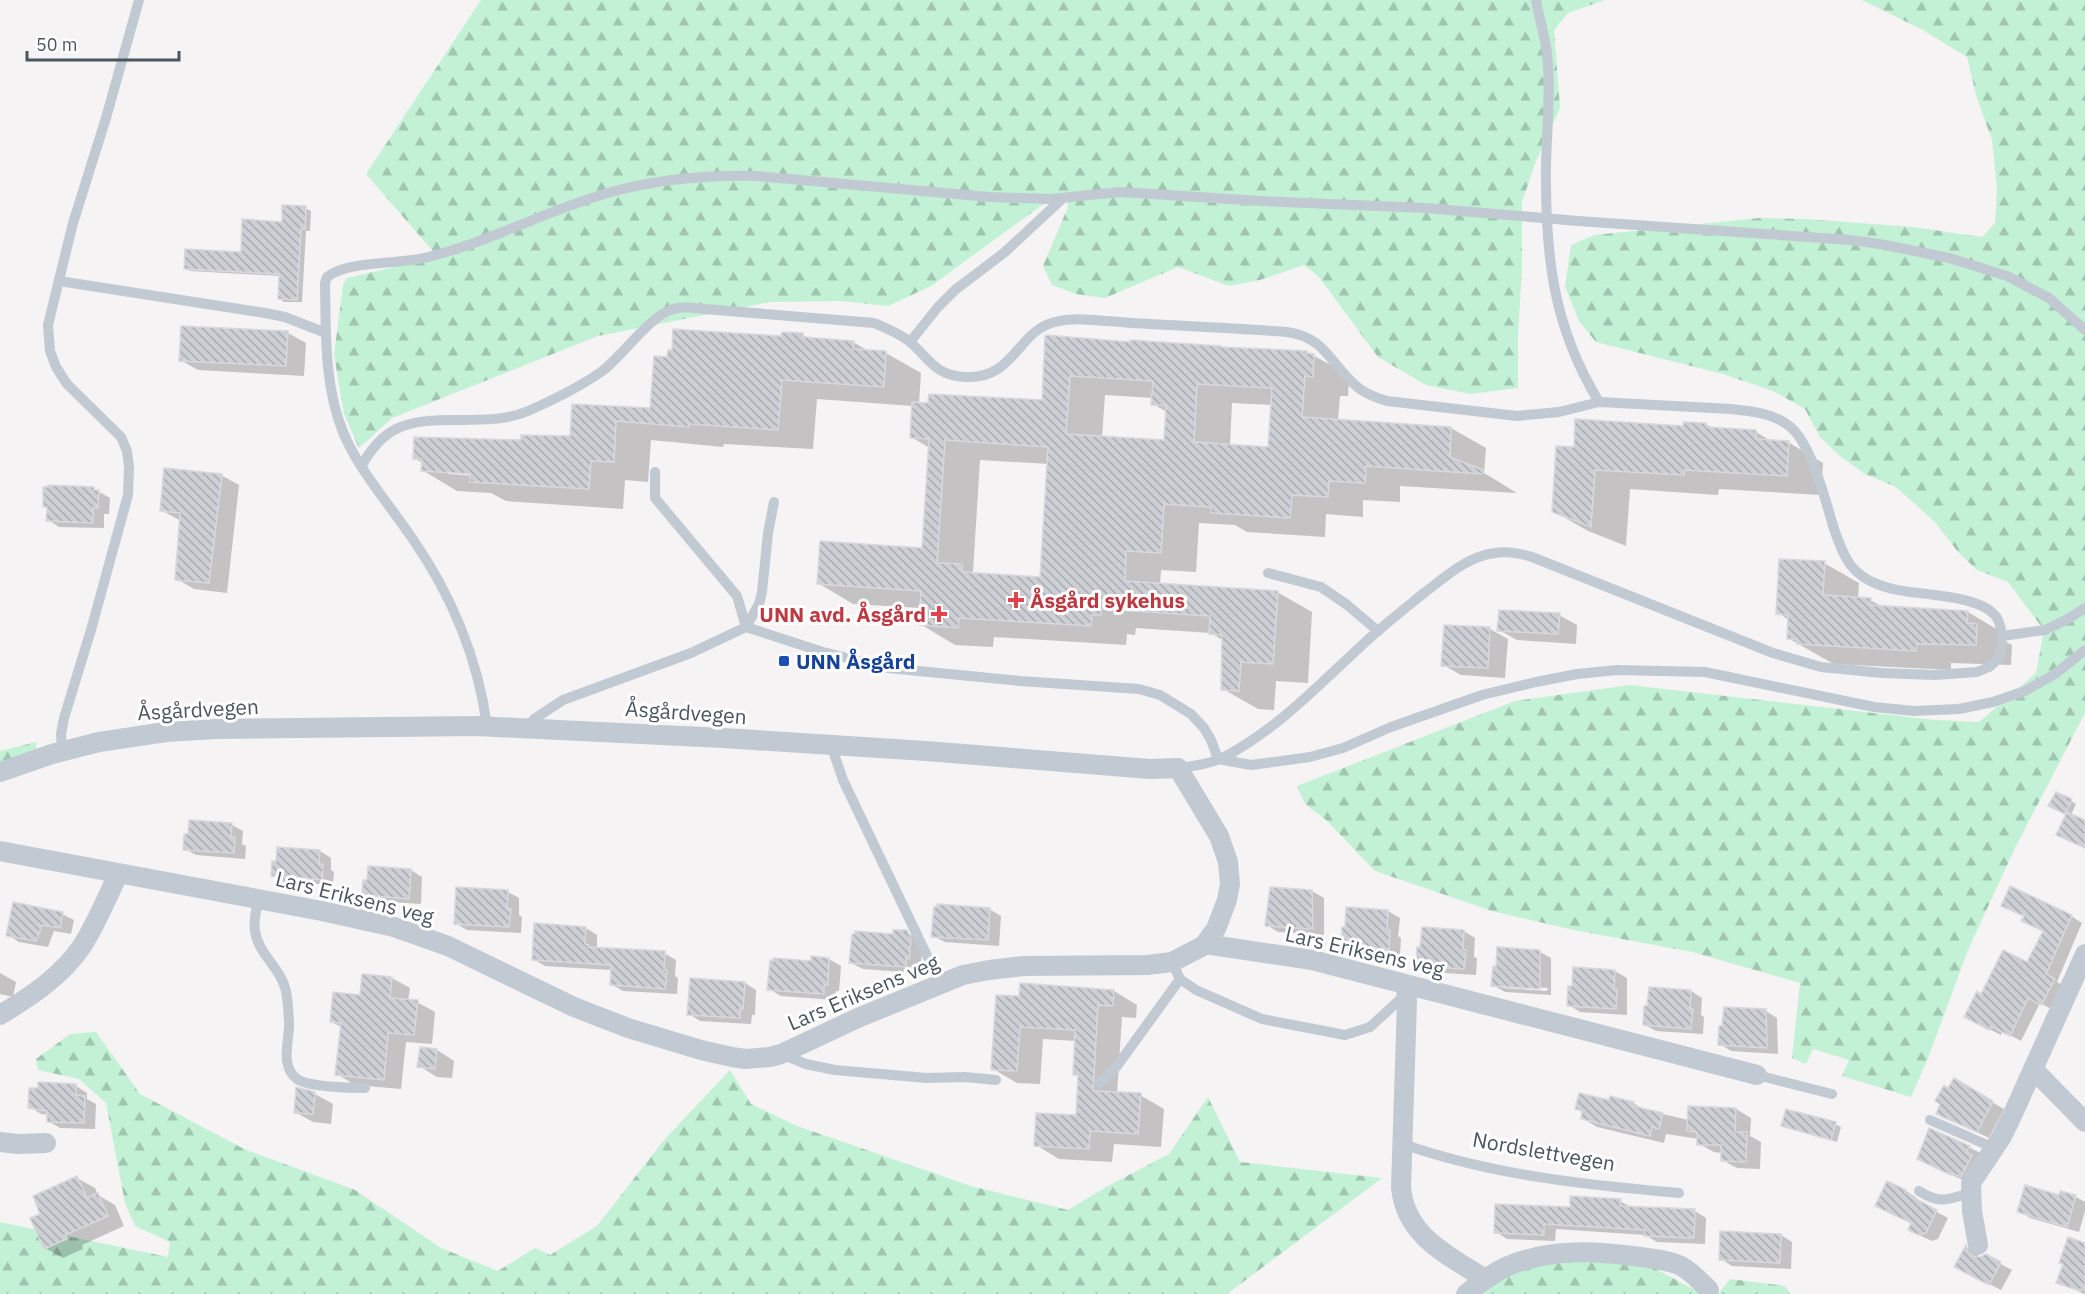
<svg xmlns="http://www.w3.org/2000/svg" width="2085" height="1294" font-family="'IBM Plex Sans',sans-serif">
<defs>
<pattern id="forest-firs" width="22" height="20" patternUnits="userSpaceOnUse" patternTransform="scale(1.5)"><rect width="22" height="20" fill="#c3f1d5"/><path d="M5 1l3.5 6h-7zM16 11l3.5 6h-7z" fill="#a0c6b0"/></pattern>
<pattern id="building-back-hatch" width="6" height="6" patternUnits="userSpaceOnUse" patternTransform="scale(1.5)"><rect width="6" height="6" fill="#cdcfd5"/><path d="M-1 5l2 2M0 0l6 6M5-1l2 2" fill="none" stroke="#a8abb0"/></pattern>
</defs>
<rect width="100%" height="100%" fill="#f5f3f3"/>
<g fill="url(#forest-firs)">
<polygon points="481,0 1605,0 1568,13 1554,30 1560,108 1536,161 1522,202 1522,269 1518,335 1518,388 1470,394 1426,385 1378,357 1319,277 1304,265 1260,280 1229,286 1178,267 1105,298 1076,294 1052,285 1043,266 1068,207 1066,196 1049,200 931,286 888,306 842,301 770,302 598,336 392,418 359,448 344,414 334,355 343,285 347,278 438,257 366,174"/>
<polygon points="1862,0 2085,0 2085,713 2015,848 1968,950 1928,1058 1911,1097 1842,1076 1849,1060 1813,1049 1806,1064 1792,1058 1800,983 1692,952 1574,930 1492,911 1375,871 1326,820 1305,804 1297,786 1515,701 1630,685 1934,720 1979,722 2036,673 2044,630 2008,582 1977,570 1958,552 1935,522 1896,487 1865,474 1841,457 1820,437 1805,409 1773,391 1723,374 1596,342 1579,321 1565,287 1571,245 1595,235 1759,218 1806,219 1913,227 1982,237 1995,223 1997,188 1992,140 1976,95 1967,57 1923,30"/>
<polygon points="36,742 36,749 0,764 0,751"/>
<polygon points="96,1032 140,1094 244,1149 355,1190 441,1248 498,1271 535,1248 550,1255 597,1226 664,1140 730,1070 751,1104 797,1126 971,1186 1068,1210 1108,1186 1169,1154 1208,1097 1240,1162 1382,1178 1227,1294 0,1294 0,1222 168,1257 170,1242 135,1226 125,1203 106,1103 79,1079 38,1070 36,1059 70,1034"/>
<polygon points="1558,1258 1652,1267 1695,1290 1718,1294 1730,1279 1785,1286 1790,1294 1476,1294 1523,1268"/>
</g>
<g fill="#0003" fill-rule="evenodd">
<polygon points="305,208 311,211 310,231 306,231 302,302 284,302 279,298 280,276 190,271 185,268 242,254"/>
<polygon points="288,333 306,343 304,376 198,370 180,360"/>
<path d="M803 335 811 339 853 342 870 352 886 353 921 373 919 404 1043 401 1046 336 1131 343 1307 352 1349 375 1348 396H1340L1338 421 1451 428 1486 448 1484 473 1517 493 1400 486V502L1363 500V517L1326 514 1325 537 1247 532 1235 525 1199 523 1196 572 1161 570 1160 585 1277 592 1312 612 1308 683 1276 681 1274 710 1258 709 1223 689 1224 641 1211 633 1136 628 1135 635 1127 634 1126 645 994 637 993 647 955 645 920 624 921 608 853 604 818 583 923 549 930 448 911 437 913 406 817 399 813 449 724 444 723 447 651 440 648 482 625 480 623 509 506 501 491 493 457 491 422 470 423 463 414 458 522 442 571 438 573 405 652 409 669 359ZM1105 395 1153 398V404L1167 412 1165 442 1102 438ZM1232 403 1272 405 1270 448 1230 446ZM980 460 1049 464 1041 579 978 575 973 572ZM448 471 478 473 477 476 448 474Z"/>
<polygon points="1706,424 1714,429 1756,432 1773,442 1788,442 1823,463 1821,495 1719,489 1718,495 1630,489 1626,546 1588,531 1553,511 1575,449"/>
<polygon points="221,475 239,485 227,593 194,589 177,579 181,521 161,510"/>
<polygon points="94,489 110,498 109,514 104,514 104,528 59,527 48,520 48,508 44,506"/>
<polygon points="1824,563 1859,583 1858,599 1870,600 1885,608 1968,612 2003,633 2002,640 2012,645 2011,665 1951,663 1951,670 1834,664 1823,658 1788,638 1789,620 1778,613"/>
<polygon points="1559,615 1577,625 1576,644 1517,640 1499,630"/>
<polygon points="1490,629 1508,639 1505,678 1461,675 1443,665"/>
<polygon points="2071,801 2076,804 2071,815 2085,822 2085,848 2069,841 2067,814 2055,808"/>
<polygon points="232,825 243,831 242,844 246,846 245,859 196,855 185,849"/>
<polygon points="320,851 331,858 331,870 334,872 333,885 284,882 273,876"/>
<polygon points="411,870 422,877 421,904 375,901 363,894 368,882"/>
<polygon points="1312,891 1324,898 1324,935 1278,932 1267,925"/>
<polygon points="508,892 519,898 519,915 522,917 521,933 467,930 455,923"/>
<polygon points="989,909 1001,916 999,946 945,942 933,936"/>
<polygon points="1388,911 1400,918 1398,936 1401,938 1400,955 1354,952 1342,945"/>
<polygon points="2014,911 2071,916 2082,923 2057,982 2065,986 2053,1010 2040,1003 2021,1041 2002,1031 2001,1035 1977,1023 1982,996 2027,964 2044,931 2025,916"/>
<polygon points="62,914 74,920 71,934 54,931 48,947 19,942 8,935"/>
<polygon points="586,928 597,935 597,949 664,953 676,960 675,976 678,978 677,994 623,991 611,984 612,970 545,966 533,959"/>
<polygon points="1464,931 1475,938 1474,957 1477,958 1476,975 1429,972 1418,965"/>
<polygon points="906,932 918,939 922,946 921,964 918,964 917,973 863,969 851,963 894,935"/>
<path d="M1540 952 1551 958V995L1505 992 1493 985ZM1503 985 1548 988 1547 991 1503 988Z"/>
<polygon points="813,958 829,959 841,966 839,991 836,991 835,1000 781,996 769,989 812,962"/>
<polygon points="1575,968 1615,971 1627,978 1627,1015 1580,1012 1569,1005 1573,988"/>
<polygon points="0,973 16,982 13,997 0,994"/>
<polygon points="392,978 410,988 408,1001 417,1002 435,1012 432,1044 406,1042 401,1089 355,1085 337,1074 342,1027 331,1022 362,996"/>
<polygon points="745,983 756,990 755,1015 752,1015 751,1024 700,1021 689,1014"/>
<polygon points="1114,991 1137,1005 1136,1018 1122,1017 1117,1094 1140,1095 1164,1109 1161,1147 1114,1144 1112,1162 1059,1159 1036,1145 1078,1117 1080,1077 1074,1074 1076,1041 1043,1039 1040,1084 1017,1083 993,1069 1020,998"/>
<polygon points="1691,991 1702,998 1701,1015 1704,1017 1703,1034 1656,1031 1645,1025"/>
<polygon points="1766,1011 1777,1018 1778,1054 1731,1051 1720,1044"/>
<polygon points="437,1050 454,1061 452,1078 437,1077 419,1066"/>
<polygon points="1954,1080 2004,1109 1989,1138 1938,1114"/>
<polygon points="76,1086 87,1093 87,1099 96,1104 95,1129 60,1128 48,1121 49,1115 41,1114 30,1107"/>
<polygon points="315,1094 333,1104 331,1124 313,1122 295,1112"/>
<polygon points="1610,1102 1633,1103 1645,1110 1689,1120 1736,1109 1751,1118 1750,1136 1761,1142 1760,1169 1737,1168 1722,1160 1722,1153 1714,1152 1699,1144 1699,1139 1666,1134 1664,1143 1597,1127 1582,1118 1584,1112 1576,1108"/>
<polygon points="1835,1124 1841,1127 1837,1142 1783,1126"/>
<polygon points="1969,1147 1980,1153 1963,1180 1918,1159"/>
<polygon points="77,1178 95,1188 98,1195 115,1205 124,1226 82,1245 83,1249 63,1258 45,1248 42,1214"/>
<polygon points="1887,1183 1906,1191 1917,1198 1916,1201 1948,1218 1938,1239 1932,1241 1921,1236 1910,1229 1912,1223 1877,1206"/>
<polygon points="2061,1192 2076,1197 2085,1202 2085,1211 2079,1232 2030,1218 2019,1211 2060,1197"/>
<polygon points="1620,1201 1633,1208 1695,1211 1706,1218 1705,1244 1657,1242 1645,1235 1556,1229 1555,1241 1507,1239 1496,1232 1571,1208"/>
<polygon points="1781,1235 1792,1242 1791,1269 1732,1266 1721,1259"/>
<polygon points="2085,1244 2085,1294 2084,1294 2058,1282 2064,1264"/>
<polygon points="1966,1247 1977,1253 1979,1259 1986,1256 2012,1270 2001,1290 1968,1273"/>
</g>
<g fill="url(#building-back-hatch)" stroke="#d7d9de" stroke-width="1.5" fill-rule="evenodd">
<polygon points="282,205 306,206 305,229 301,229 297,300 278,299 279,274 184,269 185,249 241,252 242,219 282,222"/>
<polygon points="181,326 288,331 286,366 179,361"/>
<polygon points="673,329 781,336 782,332 803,333 803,337 854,341 853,349 886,351 884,387 782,380 778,430 689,424 689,427 616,421 614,462 591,461 589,489 470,482 470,474 421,471 422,459 413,459 414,437 521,440 521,435 570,436 572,404 650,408 654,356 667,357 668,350 672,350"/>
<path d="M1045 335 1130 342V340L1221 346V347L1307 351V353L1314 354 1313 377 1305 376 1302 417 1451 427 1450 457 1483 470 1482 474 1366 466 1365 483 1329 481 1328 497 1292 495 1290 518 1211 513V507L1164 504 1161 553 1126 551 1125 581 1278 591 1273 664 1241 662 1239 691 1221 690 1222 635 1209 634 1210 616 1101 609V615H1092L1091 626 959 618 958 628 919 625 921 591 817 584 820 541 922 548 929 439 910 438 912 402 928 403 929 394 1042 400ZM1070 376 1153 381 1151 405H1166L1164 440 1066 434ZM1197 384 1272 388 1268 447 1194 442ZM945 440 1048 447 1040 577 962 572V564L937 563Z"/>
<polygon points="1575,419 1683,426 1684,422 1706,423 1706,427 1756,430 1756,439 1789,441 1787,476 1684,470 1684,475 1595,470 1591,527 1552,512 1556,446 1574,447"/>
<polygon points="164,468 222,474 209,583 175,580 180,513 160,511"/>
<polygon points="48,485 94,487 94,490 99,490 98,508 93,508 93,523 46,521 47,507 43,507 43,487 48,487"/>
<polygon points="1779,559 1825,561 1823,595 1871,598 1870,605 1968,611 1967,623 1977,624 1976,645 1917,644 1916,651 1797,644 1797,639 1787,639 1788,615 1776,614"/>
<polygon points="1499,610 1560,613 1558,634 1497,631"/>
<polygon points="1444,625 1490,627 1488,668 1441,666"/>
<polygon points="2056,792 2072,799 2065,814 2048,806"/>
<polygon points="2067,812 2085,820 2085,848 2056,835"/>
<polygon points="189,820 232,823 231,837 235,837 234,853 183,850 184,834 188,834"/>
<polygon points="277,847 320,850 319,864 323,864 322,880 271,876 272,861 276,861"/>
<polygon points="368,866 411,869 409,899 362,895 363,880 367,880"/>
<polygon points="2010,886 2072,915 2046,974 2055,979 2041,1005 2028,998 2010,1036 1991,1026 1989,1030 1964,1017 1977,991 1981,994 2003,950 2027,962 2043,931 2021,921 2024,916 2001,906"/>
<polygon points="456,887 508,890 507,909 511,909 509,927 454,924"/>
<polygon points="1270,887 1312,890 1313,929 1265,926"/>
<polygon points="13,902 63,912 60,928 42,925 36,941 6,936"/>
<polygon points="937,904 990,908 988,940 931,937 934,907 937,907"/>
<polygon points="1346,907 1388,910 1387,930 1390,930 1389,949 1341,946 1342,927 1345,927"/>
<polygon points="534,923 586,927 585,944 589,945 588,947 665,951 664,970 667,970 665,989 610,985 611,965 532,960"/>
<polygon points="1422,927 1464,930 1463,950 1466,950 1464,969 1416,966 1417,947 1420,947"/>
<polygon points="893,930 907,930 911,939 909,959 906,958 906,967 849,963 852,934 855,934 855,931 893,934"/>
<polygon points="1497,947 1540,950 1540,989 1491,986 1493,966 1496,967"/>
<polygon points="811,956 829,958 828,985 824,985 824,994 767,990 770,960 773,961 773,958 811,961"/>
<polygon points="1573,967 1615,970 1614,989 1617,989 1616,1009 1567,1006 1568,986 1572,986"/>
<polygon points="362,974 392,977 390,998 418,1000 414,1035 388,1033 384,1080 335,1075 341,1023 330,1022 333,992 360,995"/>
<polygon points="690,978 745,982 743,1009 740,1009 740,1018 687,1015"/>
<polygon points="1020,983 1114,990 1113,1006 1098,1005 1093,1091 1141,1093 1138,1134 1090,1131 1089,1149 1034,1146 1036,1113 1076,1115 1078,1075 1073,1075 1075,1030 1020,1027 1017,1071 991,1070 996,995 1019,996"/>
<polygon points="1649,987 1691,990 1690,1008 1693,1009 1691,1029 1643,1025 1644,1006 1647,1006"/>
<polygon points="1724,1007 1766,1009 1767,1048 1718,1045 1719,1026 1722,1026"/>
<polygon points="420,1047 437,1049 435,1069 417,1067"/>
<polygon points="1954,1078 1993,1101 1977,1132 1936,1114 1940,1104 1935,1101 1944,1085 1948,1088"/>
<polygon points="38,1082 76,1084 76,1095 85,1096 84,1123 47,1122 47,1111 28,1108 29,1088 38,1088"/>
<polygon points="296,1087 315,1092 313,1114 294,1113"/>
<polygon points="1579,1093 1609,1100 1610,1096 1634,1102 1633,1106 1663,1113 1659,1129 1652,1127 1650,1136 1581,1119 1582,1111 1575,1109"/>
<polygon points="1688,1106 1736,1108 1735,1132 1747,1132 1746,1162 1721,1161 1721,1145 1697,1145 1697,1132 1687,1131"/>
<polygon points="1786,1109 1836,1122 1831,1140 1781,1126"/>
<polygon points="1929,1128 1970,1146 1966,1152 1972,1155 1961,1177 1952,1173 1951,1175 1917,1159"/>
<polygon points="77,1176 87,1198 98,1193 108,1216 65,1235 67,1239 44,1249 30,1218 40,1214 33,1196"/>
<polygon points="1887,1181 1906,1190 1905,1193 1937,1210 1926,1233 1919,1235 1908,1230 1911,1223 1875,1206"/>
<polygon points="2025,1185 2059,1195 2060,1191 2076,1195 2067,1227 2017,1212"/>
<polygon points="1570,1196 1621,1199 1620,1206 1695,1209 1694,1238 1644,1236 1645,1230 1544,1224 1544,1235 1494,1233 1495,1204 1570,1207"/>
<polygon points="1720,1231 1781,1234 1780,1263 1719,1260"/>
<polygon points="2068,1237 2085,1243 2085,1290 2081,1289 2080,1291 2056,1283 2063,1264 2059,1263"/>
<polygon points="1966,1245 1968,1252 1973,1256 1980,1257 1986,1254 2001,1262 1989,1285 1954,1267"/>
</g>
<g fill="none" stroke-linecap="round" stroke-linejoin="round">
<g stroke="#c1cad2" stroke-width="10">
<path d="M1536 0C1539 18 1545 36 1547 54 1551 90 1547 128 1546 164 1545 253 1552 325 1599 402"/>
<polyline points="59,281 265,313 285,317 326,333"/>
<polyline points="910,342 938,307 955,290 1005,252 1063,198"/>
<path d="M362 465C370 451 382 436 396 429 432 411 486 429 528 411 553 400 578 388 601 372 623 356 649 316 673 309 683 306 695 308 705 309L874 323C886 328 899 333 910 342 930 359 935 376 966 377 1015 379 1017 331 1055 322 1079 316 1108 322 1132 323 1184 326 1235 328 1287 332 1327 337 1332 368 1360 389 1368 395 1377 398 1387 401L1517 416 1559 412 1599 402 1731 409C1750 411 1772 413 1788 425 1812 442 1826 504 1835 532 1840 545 1846 563 1857 572 1866 580 1877 585 1889 588 1915 596 1981 593 1997 618 2004 631 2002 645 1999 658L1989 667 1977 672 1935 675 1882 673 1821 667 1773 653 1532 557C1519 553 1508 551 1495 553 1468 556 1445 577 1424 593 1403 610 1381 627 1361 646 1319 685 1277 729 1226 756 1211 764 1194 766 1178 768"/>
<polyline points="655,472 655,498 737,596 746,627"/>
<polyline points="1268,573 1321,587 1346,604 1378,631"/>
<polyline points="746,627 823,652 888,668 1020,681 1139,689 1160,695 1191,714 1204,728 1211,740 1218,759 1251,765 1310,757 1343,748 1391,727 1482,695 1536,682 1577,674 1617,670 1705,672 1874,707 1914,711 1959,709 1993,702 2025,691 2055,674 2085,650"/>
<polyline points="2002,636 2045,630 2066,620 2085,608"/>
<path d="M487 726C478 659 451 594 412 538 389 504 358 469 343 432 324 386 326 332 325 283L327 277C349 260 399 265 428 257 490 242 547 210 608 193 657 179 707 175 757 176L989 197 1051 199 1120 192 1261 201 1426 208 1578 221 1850 240 1880 244 1949 258 2007 276 2049 298 2085 330"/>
<polyline points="527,727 534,719 563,700 691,653 746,627 759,604 762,592 768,533 774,502"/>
<polyline points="831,745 843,780 940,983"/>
<polyline points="62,751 61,734 64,718 91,630 128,495 129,467 127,451 121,437 67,384 56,367 50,351 48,325 73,223 106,118 139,0"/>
<path d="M258 899C257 908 253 921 255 931 258 954 281 968 286 991 288 1002 289 1016 289 1028 288 1044 281 1067 297 1079 308 1087 351 1088 365 1088"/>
<polyline points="1172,962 1180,979 1196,990 1262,1019 1345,1035 1370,1027 1406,994"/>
<polyline points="781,1054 806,1064 835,1070 927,1078 965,1077 996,1080"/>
<polyline points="1757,1075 1832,1094"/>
<polyline points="1100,1083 1117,1066 1180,979"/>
<polyline points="1930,1120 1994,1148"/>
<path d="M1403 1144C1491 1175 1586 1185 1679 1193"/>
<path d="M1919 1191C1941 1205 1947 1199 1971 1193"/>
</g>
<g stroke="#c1cad2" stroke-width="20">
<polyline points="0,772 52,754 99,742 166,732 216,729 476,726 723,738 926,751 1150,769 1178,768 1219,836 1228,862 1230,884 1227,900 1216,929 1203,946 1172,962 1147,965 1024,966 989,970 963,975 860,1017 781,1054 770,1057 745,1059 732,1057 701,1050 628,1028 574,1007 448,946 394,927 322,911 0,851"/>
<polyline points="1205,944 1312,960 1757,1075"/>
<path d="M1406 985 1407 1002 1401 1187C1405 1236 1448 1255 1485 1279"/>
<path d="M0 1015C30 997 62 976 82 946 96 924 107 898 118 874"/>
<polyline points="2033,1069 2085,1122"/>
<polyline points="0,1142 18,1144 46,1143"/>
<polyline points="1978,1245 1972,1211 1971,1183 2001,1138 2011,1118 2085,954"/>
<path d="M1466 1294C1480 1283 1492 1273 1508 1266 1551 1248 1596 1251 1641 1257 1653 1259 1669 1260 1681 1266 1692 1272 1700 1281 1709 1290"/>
</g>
</g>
<g fill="#e0444e" stroke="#fff" stroke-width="2">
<path d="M1013 591h6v6h6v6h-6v6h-6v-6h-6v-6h6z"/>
<path d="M936 605h6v6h6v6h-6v6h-6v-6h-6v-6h6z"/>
</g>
<rect fill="#1a4fb4" stroke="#fff" stroke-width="2" x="778" y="655" width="12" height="12" rx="3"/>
<g text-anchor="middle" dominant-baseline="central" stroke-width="6" stroke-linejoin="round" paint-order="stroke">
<g font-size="21" font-weight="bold" fill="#be3a42" stroke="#fff" text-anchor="start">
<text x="1030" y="600">Åsgård sykehus</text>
<text x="926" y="614" text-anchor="end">UNN avd. Åsgård</text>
</g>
<g font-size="21" font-weight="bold" fill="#164399" stroke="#fff" text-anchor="start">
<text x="796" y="661">UNN Åsgård</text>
</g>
<g font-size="21" fill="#4a5661" stroke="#fff">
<text transform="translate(198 709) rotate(-3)">Åsgårdvegen</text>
<text transform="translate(686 712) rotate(4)">Åsgårdvegen</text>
<text transform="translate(355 897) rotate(14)">Lars Eriksens veg</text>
<text transform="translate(1365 951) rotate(13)">Lars Eriksens veg</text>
<text transform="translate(863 992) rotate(-23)">Lars Eriksens veg</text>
<text transform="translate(1544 1151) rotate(10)">Nordslettvegen</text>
</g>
</g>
<path d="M27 51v9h152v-9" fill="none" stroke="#4a5661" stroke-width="3"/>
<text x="36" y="51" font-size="18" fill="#4a5661" stroke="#ffffff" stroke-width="4.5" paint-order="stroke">50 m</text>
</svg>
